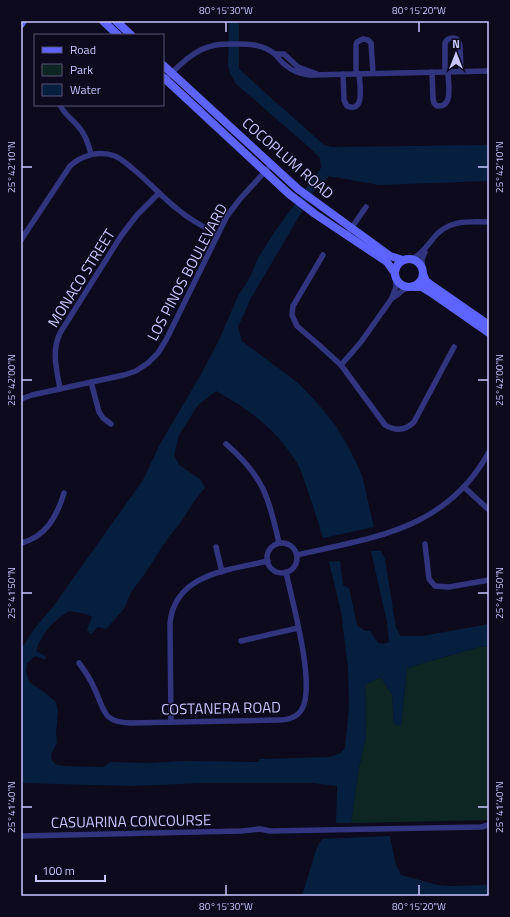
<svg xmlns="http://www.w3.org/2000/svg" width="510" height="917" font-family="'Titillium Web',sans-serif">
<rect width="100%" height="100%" fill="#0c0a1c"/>
<polygon fill="#0d2624" points="489,646 489,820 351,823 358,773 366,735 365,685 381,677 392,695 394,724 401,726 407,668 479,647"/>
<g fill="#071f3e">
<path d="M229 21H239V69L324 145 332 147 489 145V181L379 185 329 176 314 191 251 298 238 327 242 341 297 382 319 405 336 426 350 450 362 475 374 527 323 538C317 518 311 499 304 480 302 474 300 468 297 463 276 429 250 410 216 391L198 405 179 435 174 455 179 465 200 479 205 488 195 500 181 522 168 538 144 575 131 592 124 609 106 629 98 627 91 634 87 630 92 617 86 614 69 611C54 621 41 633 36 651L45 656 46 660 35 656 27 663 26 671 29 682 44 692 56 702 58 712 56 732 57 743 51 754 52 761 57 765 65 766 104 767 110 762 149 763 184 761 258 762 260 759 330 757 341 753 345 748 349 708 348 668 341 611 329 562 340 561 343 585 349 588 357 625 365 631H370L378 643 384 644 389 642 387 622 371 551H381L385 559 396 628 401 636H422L489 624V646L479 647 407 668 401 726 394 724 392 695 381 677 365 685 366 735 358 773 351 823H336L337 786 311 783H203L131 786 21 783V650L34 629 52 608 143 480 160 444 200 376 219 340 238 296 249 279 258 258 273 234 321 168 320 158 310 148 236 84 230 73 228 66Z"/>
<polygon points="390,836 395,862 401,875 438,885 451,886 489,885 489,896 300,896 302,896 317,847 322,839"/>
</g>
<g fill="none" stroke-linecap="round" stroke-linejoin="round">
<g stroke="#31347f" stroke-width="5.5">
<path d="M432 72 433 99 434 103 437 106C454 108 448 83 448 72"/>
<path d="M445 72V43C447 38 452 37 457 39L460 45 461 71"/>
<path d="M317 74 298 67 284 54H275C283 65 295 74 310 75L489 71"/>
<path d="M343 74 344 100 347 106C365 114 360 84 359 74"/>
<polyline points="356,74 356,45 357,42 363,39 368,40 371,43 373,73"/>
<path d="M166 79C179 65 196 48 216 45 223 44 230 44 237 44 252 44 263 45 275 54"/>
<path d="M60 105C64 114 71 118 77 125 85 133 88 143 91 154"/>
<polyline points="350,230 366,207"/>
<path d="M21 240 70 166C82 155 100 150 115 156 122 159 127 164 133 169 148 181 161 196 176 208 189 219 203 227 218 234"/>
<path d="M323 255 293 306 292 315 297 326 319 345 341 365 385 425C395 431 405 431 414 422L454 347"/>
<path d="M412 259C421 255 426 247 432 240 446 220 467 221 489 222"/>
<polyline points="422,267 422,259 425,252"/>
<path d="M392 298C398 296 401 290 407 288"/>
<polyline points="341,365 361,342 392,298 396,287 396,281"/>
<polyline points="91,382 99,412 103,418 111,424"/>
<path d="M60 389C57 370 51 352 60 333L121 236 137 215 159 193"/>
<polyline points="21,399 32,395 124,375 136,371 148,363 158,353 166,340 227,216 240,199 271,165"/>
<path d="M226 444C263 476 269 497 279 543"/>
<polyline points="464,487 489,510"/>
<path d="M21 543C46 537 57 516 64 493"/>
<circle cx="282" cy="558" r="15"/>
<polyline points="425,544 429,579 435,586 449,587 489,580"/>
<polyline points="216,547 222,572"/>
<path d="M297 555C375 537 446 530 489 452"/>
<polyline points="241,641 298,628"/>
<path d="M79 663C85 671 91 680 95 690 105 710 102 722 130 723L278 720C287 720 297 718 302 709 316 685 292 601 286 572"/>
<path d="M171 722 170 623C175 573 230 570 268 561"/>
<polyline points="21,836 241,831 260,829 270,831 481,827 489,825"/>
</g>
<g stroke="#5c63ff" stroke-width="8">
<polyline points="103,21 118,35"/>
<polyline points="116,21 131,35"/>
<polyline points="21,24 23,21"/>
<polyline points="163,65 298,189 390,256 403,260"/>
<polyline points="163,77 289,194 315,214 387,262 394,272"/>
<circle cx="409" cy="273" r="14"/>
<polyline points="423,274 426,281 430,284 489,325"/>
<polyline points="414,287 422,287 430,292 489,333"/>
</g>
</g>
<path fill="none" stroke="#c8c5ff" stroke-width="1.5" d="M226 22V32M419 22V32M22 167H32M478 167H488M22 380H32M478 380H488M22 593H32M478 593H488M22 807H32M478 807H488M226 885V895M419 885V895"/>
<g text-anchor="middle" dominant-baseline="central" stroke-width="3" stroke-linejoin="round" paint-order="stroke">
<g font-size="15" fill="#c8c5ff" stroke="#0c0a1c">
<text transform="translate(288 158) rotate(41)">COCOPLUM ROAD</text>
<text transform="translate(187 272) rotate(-62)">LOS PINOS BOULEVARD</text>
<text transform="translate(81 278) rotate(-58)">MONACO STREET</text>
<text transform="translate(221 708) rotate(-1)">COSTANERA ROAD</text>
<text transform="translate(131 821) rotate(-1)">CASUARINA CONCOURSE</text>
</g>
</g>
<rect width="510" height="917" fill="none" stroke="#0c0a1c" stroke-width="44"/>
<rect x="34" y="34" width="130" height="72" fill="#0c0a1c" stroke="#575577"/>
<rect x="42" y="47" width="20" height="6" fill="#5c63ff" stroke="#575577"/>
<text x="70" y="54" font-size="12" fill="#c8c5ff">Road</text>
<rect x="42" y="64" width="20" height="12" fill="#0d2624" stroke="#575577"/>
<text x="70" y="74" font-size="12" fill="#c8c5ff">Park</text>
<rect x="42" y="84" width="20" height="12" fill="#071f3e" stroke="#575577"/>
<text x="70" y="94" font-size="12" fill="#c8c5ff">Water</text>
<g transform="translate(456 54)" stroke="#0c0a1c" stroke-width="3" paint-order="stroke">
<path d="M0-3L7 15L0 10L-7 15Z" fill="#c8c5ff"/>
<text y="-6" font-size="11" font-weight="bold" text-anchor="middle" fill="#c8c5ff">N</text>
</g>
<path d="M36 875v6h69v-6" fill="none" stroke="#c8c5ff" stroke-width="2"/>
<text x="42" y="875" font-size="12" fill="#c8c5ff" stroke="#0c0a1c" stroke-width="3" paint-order="stroke">100 m</text>
<rect x="22" y="22" width="466" height="873" fill="none" stroke="#c8c5ff" stroke-width="1.5"/>
<g font-size="10" text-anchor="middle" fill="#c8c5ff">
<text x="226" y="14">80°15'30"W</text>
<text x="419" y="14">80°15'20"W</text>
<text transform="translate(11 167) rotate(-90)" y="4">25°42'10"N</text>
<text transform="translate(499 167) rotate(-90)" y="4">25°42'10"N</text>
<text transform="translate(11 380) rotate(-90)" y="4">25°42'00"N</text>
<text transform="translate(499 380) rotate(-90)" y="4">25°42'00"N</text>
<text transform="translate(11 593) rotate(-90)" y="4">25°41'50"N</text>
<text transform="translate(499 593) rotate(-90)" y="4">25°41'50"N</text>
<text transform="translate(11 807) rotate(-90)" y="4">25°41'40"N</text>
<text transform="translate(499 807) rotate(-90)" y="4">25°41'40"N</text>
<text x="226" y="910">80°15'30"W</text>
<text x="419" y="910">80°15'20"W</text>
</g>
</svg>
